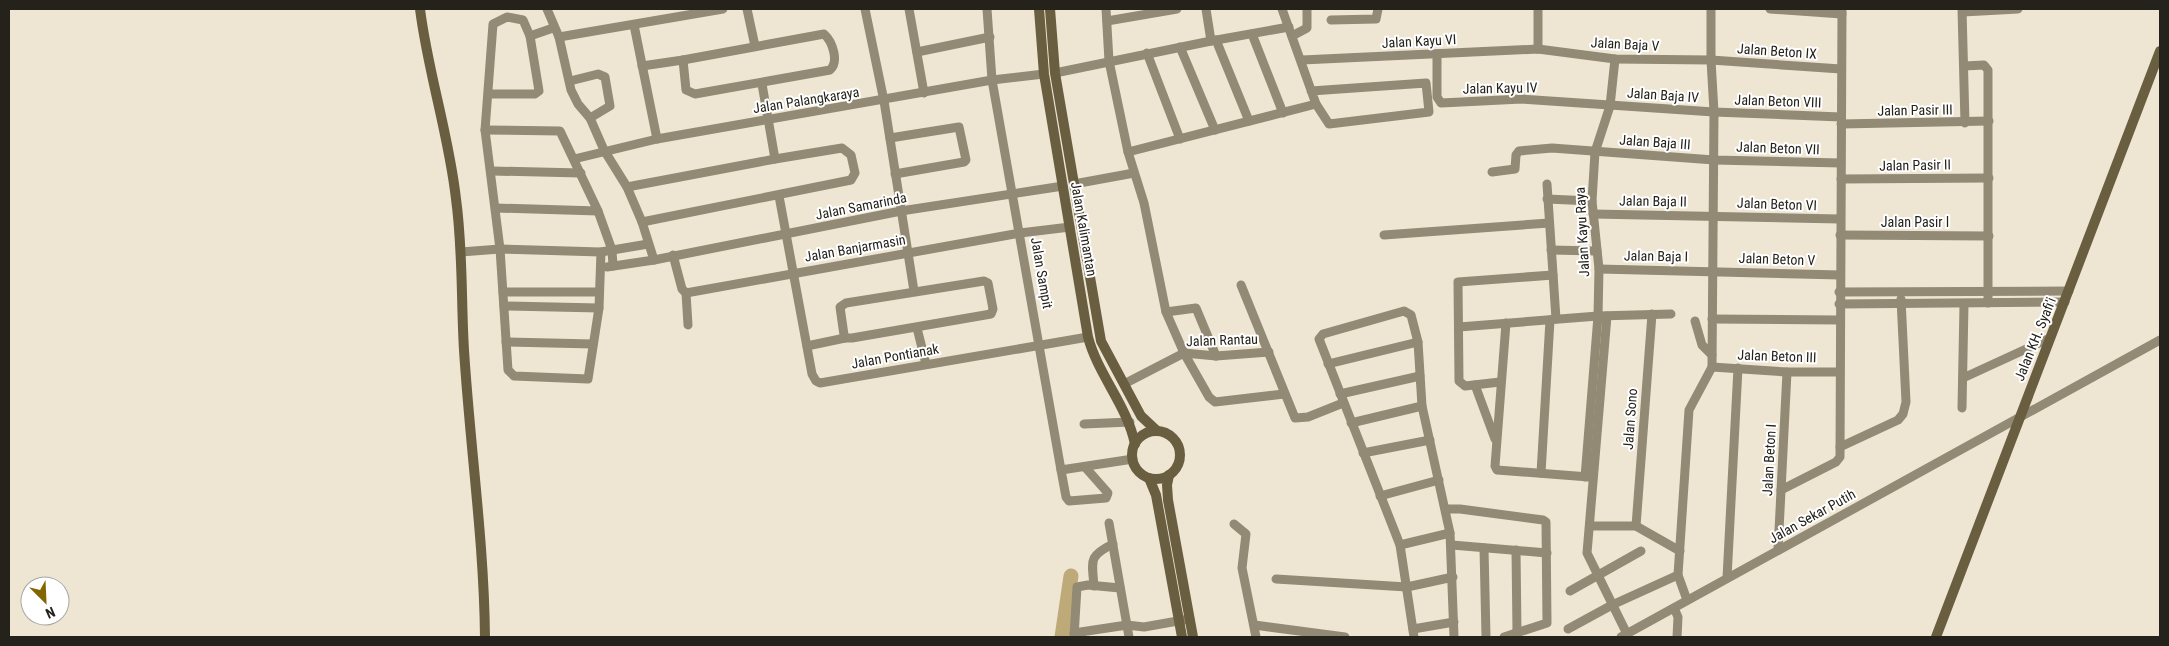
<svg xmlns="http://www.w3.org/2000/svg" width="2169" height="646" font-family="'Roboto Condensed',sans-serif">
<rect width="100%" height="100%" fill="#eee6d3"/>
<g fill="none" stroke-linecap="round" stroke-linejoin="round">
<polyline stroke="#beaa79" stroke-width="15" points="1062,637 1071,576"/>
<g stroke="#928a75" stroke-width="9">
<polyline points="547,9 559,37 571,90 578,104 590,118 604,150 627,187 642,222 654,260 901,211 1063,186"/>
<polyline points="747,9 755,46"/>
<polyline points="865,9 884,101 914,291"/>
<polyline points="909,9 924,93"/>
<polyline points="987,9 992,80 1061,470 1133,459"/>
<polyline points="1106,9 1109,61 1128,152 1144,203 1166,312 1184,353 1209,397 1215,402 1284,394"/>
<polyline points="1206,9 1211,41"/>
<polyline points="1282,9 1316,104 1329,124 1429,112 1426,83 1311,91"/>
<polyline points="1770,9 1842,14"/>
<polyline points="1962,9 1965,123"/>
<polyline points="1963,12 2018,9"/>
<polyline points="1331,20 1376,19 1378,9"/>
<polyline points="1107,21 1177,9"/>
<polyline points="634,25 657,139"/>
<path d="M824 34C833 42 839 62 830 70L695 94 686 90 683 60Z"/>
<polyline points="1252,34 1283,113"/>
<polyline points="530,36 553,28"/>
<polyline points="1292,36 1307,28 1307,9"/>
<polyline points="559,37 723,9"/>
<polyline points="1216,40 1249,121"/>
<polyline points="1180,47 1215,130"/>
<polyline points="1538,49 1538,9"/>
<polyline points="917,52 990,37"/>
<polyline points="1147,53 1180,139"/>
<polyline points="1437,54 1437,97 1441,103 1522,99 1714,112 1841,117"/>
<polyline points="1302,60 1538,49 1615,59 1711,60 1841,69"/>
<polyline points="642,66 683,60"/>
<polyline points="1964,66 1984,65 1988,70 1988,303"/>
<polyline points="1055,73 1211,41 1289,27"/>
<polyline points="570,81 598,74 605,77 610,106 590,118"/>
<polyline points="762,84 775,159"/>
<polyline points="488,94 535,94 539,91 530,36 523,20 507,17 493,24 485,130 500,249 508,370 514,376 588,379 599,308 601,252"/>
<polyline points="1841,124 1989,121"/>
<polyline points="485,130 560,131 598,211 612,250 613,266"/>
<polyline points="890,138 959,127 966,160 964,162 895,174"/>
<polyline points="1128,152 1316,104"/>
<polyline points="574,159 657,139 992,80 1044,74"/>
<polyline points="492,171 581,173"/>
<polyline points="1492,172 1515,169 1516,155 1519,151 1552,148 1714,160 1841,163"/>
<polyline points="1841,179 1989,178"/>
<polyline points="1074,184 1134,173"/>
<polyline points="1547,184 1556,319"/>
<polyline points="627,187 775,159 842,148 851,155 855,173 851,180 642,222"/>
<polyline points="779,196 812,374 816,381 820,383 1088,337"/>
<polyline points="1547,199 1592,201"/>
<polyline points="496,208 598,211"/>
<polyline points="1593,214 1840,219"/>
<polyline points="1384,235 1549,223"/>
<polyline points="1840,235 1989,236"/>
<polyline points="1551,250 1597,251"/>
<polyline points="461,252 500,249 601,252 648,244"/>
<polyline points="673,255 682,289 686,293 1020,233 1070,227"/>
<polyline points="607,267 654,260"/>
<polyline points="1599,269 1840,275"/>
<polygon points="984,281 988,283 993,309 991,314 852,338 845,338 844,335 840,307 846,303"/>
<polyline points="1241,285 1295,418 1308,417 1343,403"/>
<polyline points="503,292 599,292"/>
<polyline points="1839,292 2069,291"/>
<polyline points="686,293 688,325"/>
<polyline points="1839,304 2065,302"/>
<polyline points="504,306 599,308"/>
<polyline points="1166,312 1196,308 1216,356"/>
<polyline points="1607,316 1587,553 1627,634"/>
<polyline points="1712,319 1840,320"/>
<polyline points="1695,321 1702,345 1712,355"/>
<polyline points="1506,323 1495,466 1497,470 1589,477"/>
<polyline points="1459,327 1598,316 1671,314"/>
<polyline points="917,328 926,364"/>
<polyline points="506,342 593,344"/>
<polyline points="807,346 845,338"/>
<polyline points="1328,364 1418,342"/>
<polyline points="1712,367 1787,372 1840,372"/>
<polyline points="1963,378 2050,338"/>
<polyline points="1500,382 1465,386 1459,381 1458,282 1553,275"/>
<polyline points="1124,384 1184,353 1216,356 1269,352"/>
<polyline points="1475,385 1495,439"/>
<polyline points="1340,394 1420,376"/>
<polyline points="1962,408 1964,304"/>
<polyline points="1351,423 1422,406"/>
<polyline points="1084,424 1130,422"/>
<polyline points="1840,447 1898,420 1903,414 1906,402 1901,299"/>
<polyline points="1363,453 1430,440"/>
<polyline points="1061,470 1066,497 1069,501 1106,498 1108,493 1085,467"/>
<polyline points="1541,473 1550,320"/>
<polyline points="1585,477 1598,316 1599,269 1592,201 1595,152 1610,106 1615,59"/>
<polyline points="1781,490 1836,462 1840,457 1842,9"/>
<polyline points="1380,496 1439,480"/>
<polyline points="1446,509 1460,509 1543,520 1546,522 1547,623 1504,637"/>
<polyline points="1109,523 1129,637"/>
<polyline points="1234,524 1246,534 1242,568 1256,637"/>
<polyline points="1590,526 1636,526 1680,551"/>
<polyline points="1636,526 1652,314"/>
<polyline points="1400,545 1450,533"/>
<polyline points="1452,545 1547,553"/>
<polyline points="1484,548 1486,637"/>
<polyline points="1516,550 1517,633"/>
<polyline points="1778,550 1787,372"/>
<polyline points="1727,578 1738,368"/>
<polyline points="1276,579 1407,587 1453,577"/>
<path d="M1094 586C1092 561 1088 556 1113 544"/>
<polyline points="1570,591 1641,551"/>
<polyline points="1687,600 1678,575 1689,410 1712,367 1714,112 1711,60 1711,9"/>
<polyline points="1674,608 1678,617 1677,637"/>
<polyline points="1254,625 1345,637"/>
<polyline points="1413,629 1454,622"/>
<polyline points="1568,629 1612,605 1678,575"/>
<polyline points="1074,633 1127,625 1144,627 1189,619"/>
<polyline points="1074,637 1077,587 1088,585 1120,588"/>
<polyline points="1414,637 1400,545 1319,339 1323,334 1404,311 1411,315 1418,342 1422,406 1450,533 1454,637"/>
<polyline points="1621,637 2160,340"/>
</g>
<g stroke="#6a5e40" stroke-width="10">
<path d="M420 9C428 73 449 135 456 199 463 249 461 300 464 350 470 446 484 541 485 637"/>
<path d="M1039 9 1044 74 1088 337C1098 375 1127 405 1135 444"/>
<polyline points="1050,9 1055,73 1101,341 1141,416 1157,431"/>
<circle cx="1156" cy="455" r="24"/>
<polyline points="1169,475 1167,485 1168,500 1193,637"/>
<polyline points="1149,478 1156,495 1182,637"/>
<polyline points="1936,637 2160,51"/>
</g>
</g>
<g text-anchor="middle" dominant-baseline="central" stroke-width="4" stroke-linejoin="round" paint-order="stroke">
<g font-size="14" fill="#25221b" stroke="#fff">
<text transform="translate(1419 41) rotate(-3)">Jalan Kayu VI</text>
<text transform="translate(1625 44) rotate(3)">Jalan Baja V</text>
<text transform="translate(1777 51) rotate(4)">Jalan Beton IX</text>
<text transform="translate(1500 88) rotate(-1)">Jalan Kayu IV</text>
<text transform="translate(1663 95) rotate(4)">Jalan Baja IV</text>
<text transform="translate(806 100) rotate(-9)">Jalan Palangkaraya</text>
<text transform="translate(1778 101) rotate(2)">Jalan Beton VIII</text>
<text transform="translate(1915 110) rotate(-1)">Jalan Pasir III</text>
<text transform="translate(1655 142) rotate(4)">Jalan Baja III</text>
<text transform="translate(1778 148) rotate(2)">Jalan Beton VII</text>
<text transform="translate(1915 165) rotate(-1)">Jalan Pasir II</text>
<text transform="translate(1653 201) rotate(1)">Jalan Baja II</text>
<text transform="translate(1777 204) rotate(2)">Jalan Beton VI</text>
<text transform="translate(861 206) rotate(-11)">Jalan Samarinda</text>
<text x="1915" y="222">Jalan Pasir I</text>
<text transform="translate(1084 229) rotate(80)">Jalan Kalimantan</text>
<text transform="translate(1582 232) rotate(-93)">Jalan Kayu Raya</text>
<text transform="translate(855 248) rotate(-10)">Jalan Banjarmasin</text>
<text transform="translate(1656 256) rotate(1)">Jalan Baja I</text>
<text transform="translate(1777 259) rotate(2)">Jalan Beton V</text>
<text transform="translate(1042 273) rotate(80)">Jalan Sampit</text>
<text transform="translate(2035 339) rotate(-68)">Jalan KH. Syafi'i</text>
<text transform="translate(1222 340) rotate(-2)">Jalan Rantau</text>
<text transform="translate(895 356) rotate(-10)">Jalan Pontianak</text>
<text transform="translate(1777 356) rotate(2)">Jalan Beton III</text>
<text transform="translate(1630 419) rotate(-86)">Jalan Sono</text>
<text transform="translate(1769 460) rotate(-87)">Jalan Beton I</text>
<text transform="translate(1812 516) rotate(-29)">Jalan Sekar Putih</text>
</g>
</g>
<rect width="2169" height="646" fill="none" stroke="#25221b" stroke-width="20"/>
<g transform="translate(45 601) rotate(156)"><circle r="24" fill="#ffffff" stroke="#a8a7a4"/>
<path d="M0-4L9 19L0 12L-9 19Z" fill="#846600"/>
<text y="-8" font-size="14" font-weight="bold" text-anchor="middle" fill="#25221b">N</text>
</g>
</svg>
